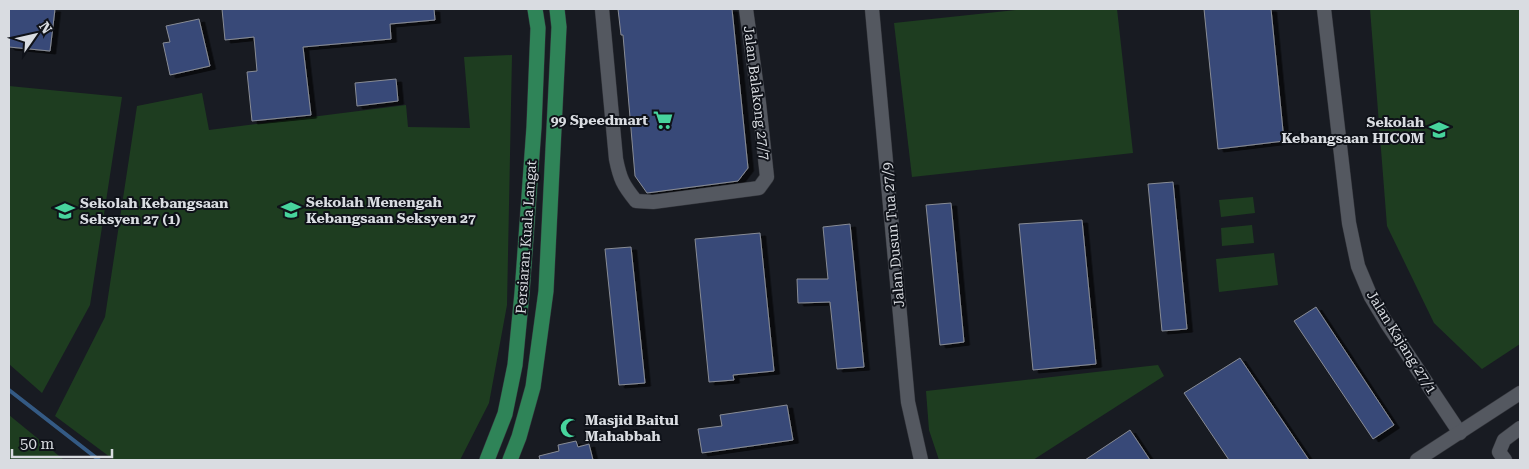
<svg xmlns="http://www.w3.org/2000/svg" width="1529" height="469" font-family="'Roboto Serif',serif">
<defs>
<filter id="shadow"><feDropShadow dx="5.5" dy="3" stdDeviation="0" flood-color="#0009"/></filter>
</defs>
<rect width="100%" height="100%" fill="#181b22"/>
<g fill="#1e3d20">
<polygon points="1026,9 1117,9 1133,153 912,177 894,23"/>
<polygon points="1370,9 1520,9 1520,344 1482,369 1434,323 1387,226"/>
<polygon points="512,55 507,305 489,403 460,460 114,460 55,416 105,317 137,106 202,93 209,130 406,105 408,127 470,128 464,57"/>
<polygon points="9,86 122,97 90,305 42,393 9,364"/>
<polygon points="1253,197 1255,213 1221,217 1219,200"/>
<polygon points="1252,225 1254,243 1222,246 1221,228"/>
<polygon points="1274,253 1278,285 1219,292 1216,259"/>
<polygon points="1158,365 1164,376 1033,460 939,460 929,430 926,391"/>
<polygon points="9,415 64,460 9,460"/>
</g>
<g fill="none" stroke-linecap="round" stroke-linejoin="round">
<polyline stroke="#345a84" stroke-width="4" points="9,390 99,460"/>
</g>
<g fill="#394978" stroke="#888c95" filter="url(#shadow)">
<polygon points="9,9 55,9 50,51 9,47"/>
<polygon points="222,9 434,9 435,20 390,24 391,39 303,47 311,115 252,121 247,72 257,71 254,37 225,40"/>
<polygon points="618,9 732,9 748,168 738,181 647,193 635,176 623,35 621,35"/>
<polygon points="1204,9 1271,9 1284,141 1218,149"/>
<polygon points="199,19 210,66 170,75 163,43 170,42 166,26"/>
<polygon points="396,79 398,101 357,106 355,83"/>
<polygon points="1173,182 1187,329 1162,331 1148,184"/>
<polygon points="951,203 964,342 940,345 926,205"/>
<polygon points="1082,220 1096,364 1033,370 1019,224"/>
<polygon points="850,224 864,367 837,369 830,302 798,303 797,279 828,279 823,227"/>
<polygon points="760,233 774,371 733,375 734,380 709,382 695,239"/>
<polygon points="631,247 645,383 619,385 605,249"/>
<polygon points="1316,307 1394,425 1373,439 1294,321"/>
<polygon points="1240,358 1309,460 1229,460 1184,393"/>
<polygon points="787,405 793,440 702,453 698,429 722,426 720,415"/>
<polygon points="1130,430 1150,460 1085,460"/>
<polygon points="576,441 578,447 589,444 593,460 540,460 539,456 559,451 558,445"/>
</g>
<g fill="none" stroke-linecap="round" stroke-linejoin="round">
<defs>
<g id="minor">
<path d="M602 9 616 159C620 179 623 185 636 201L653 202 759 188 767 177 759 103 746 9"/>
<polyline points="872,9 908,402 921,460"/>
<polyline points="1324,9 1349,223 1358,266 1371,297 1386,322 1460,433"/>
<polyline points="1417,460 1520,393"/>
<polyline points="1505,460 1499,452 1504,440 1520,428"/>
</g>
<g id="major">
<polyline points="487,460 505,414 515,365 522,293 534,127 538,28 535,9"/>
<polyline points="510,460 519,437 533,387 546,291 559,27 557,9"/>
</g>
</defs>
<use href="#minor" stroke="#33353b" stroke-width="15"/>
<use href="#major" stroke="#33353b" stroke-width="16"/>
<use href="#minor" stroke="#545860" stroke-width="14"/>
<use href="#major" stroke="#2f8458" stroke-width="15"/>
</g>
<defs>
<symbol id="supermarket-bare" viewBox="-9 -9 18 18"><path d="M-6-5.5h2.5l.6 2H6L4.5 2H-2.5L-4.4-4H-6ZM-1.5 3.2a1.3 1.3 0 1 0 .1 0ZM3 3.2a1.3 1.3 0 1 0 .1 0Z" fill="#47d49d" stroke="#0f1219" stroke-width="2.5" paint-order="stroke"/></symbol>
<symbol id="school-bare" viewBox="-9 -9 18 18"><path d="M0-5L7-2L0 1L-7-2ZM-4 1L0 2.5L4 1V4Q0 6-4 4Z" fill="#47d49d" stroke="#0f1219" stroke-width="2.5" paint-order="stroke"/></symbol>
<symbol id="mosque-bare" viewBox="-9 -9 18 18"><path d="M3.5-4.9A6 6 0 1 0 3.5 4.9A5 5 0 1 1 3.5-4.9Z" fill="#47d49d" stroke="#0f1219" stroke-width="2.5" paint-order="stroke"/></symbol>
</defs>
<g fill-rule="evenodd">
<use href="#supermarket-bare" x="649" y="106" width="28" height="28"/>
<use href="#school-bare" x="1425" y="116" width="28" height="28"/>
<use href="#school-bare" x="277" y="196" width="28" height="28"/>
<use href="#school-bare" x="51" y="197" width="28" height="28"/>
<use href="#mosque-bare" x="556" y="414" width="28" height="28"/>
</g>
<g text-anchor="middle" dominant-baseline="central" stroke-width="4" stroke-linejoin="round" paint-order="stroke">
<g font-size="14" fill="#d9dce1" stroke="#0f1219">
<text transform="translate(757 93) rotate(83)">Jalan Balakong 27/7</text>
<text transform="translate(893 235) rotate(-95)">Jalan Dusun Tua 27/9</text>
<text transform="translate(526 237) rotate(-86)">Persiaran Kuala Langat</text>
<text transform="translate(1402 342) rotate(58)">Jalan Kajang 27/1</text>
</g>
<g font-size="14" font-weight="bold" fill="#d9dce1" stroke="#0f1219" text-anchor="start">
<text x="648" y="120" text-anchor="end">99 Speedmart</text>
<text x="1424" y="122" text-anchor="end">Sekolah<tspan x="1424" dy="16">Kebangsaan HICOM</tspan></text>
<text x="306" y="202">Sekolah Menengah<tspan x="306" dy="16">Kebangsaan Seksyen 27</tspan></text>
<text x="80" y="203">Sekolah Kebangsaan<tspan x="80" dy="16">Seksyen 27 (1)</tspan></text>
<text x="585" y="420">Masjid Baitul<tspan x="585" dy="16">Mahabbah</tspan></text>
</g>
</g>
<rect width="1529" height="469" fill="none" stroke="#d9dce1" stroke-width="20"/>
<g transform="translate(35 35) rotate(56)" stroke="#0f1219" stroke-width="4" paint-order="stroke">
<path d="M0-4L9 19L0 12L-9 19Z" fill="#d9dce1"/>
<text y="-8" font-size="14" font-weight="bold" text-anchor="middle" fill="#d9dce1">N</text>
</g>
<path d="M12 449v8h100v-8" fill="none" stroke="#d9dce1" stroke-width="2.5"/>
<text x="20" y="449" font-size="15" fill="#d9dce1" stroke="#0f1219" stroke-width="4" paint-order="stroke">50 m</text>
</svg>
